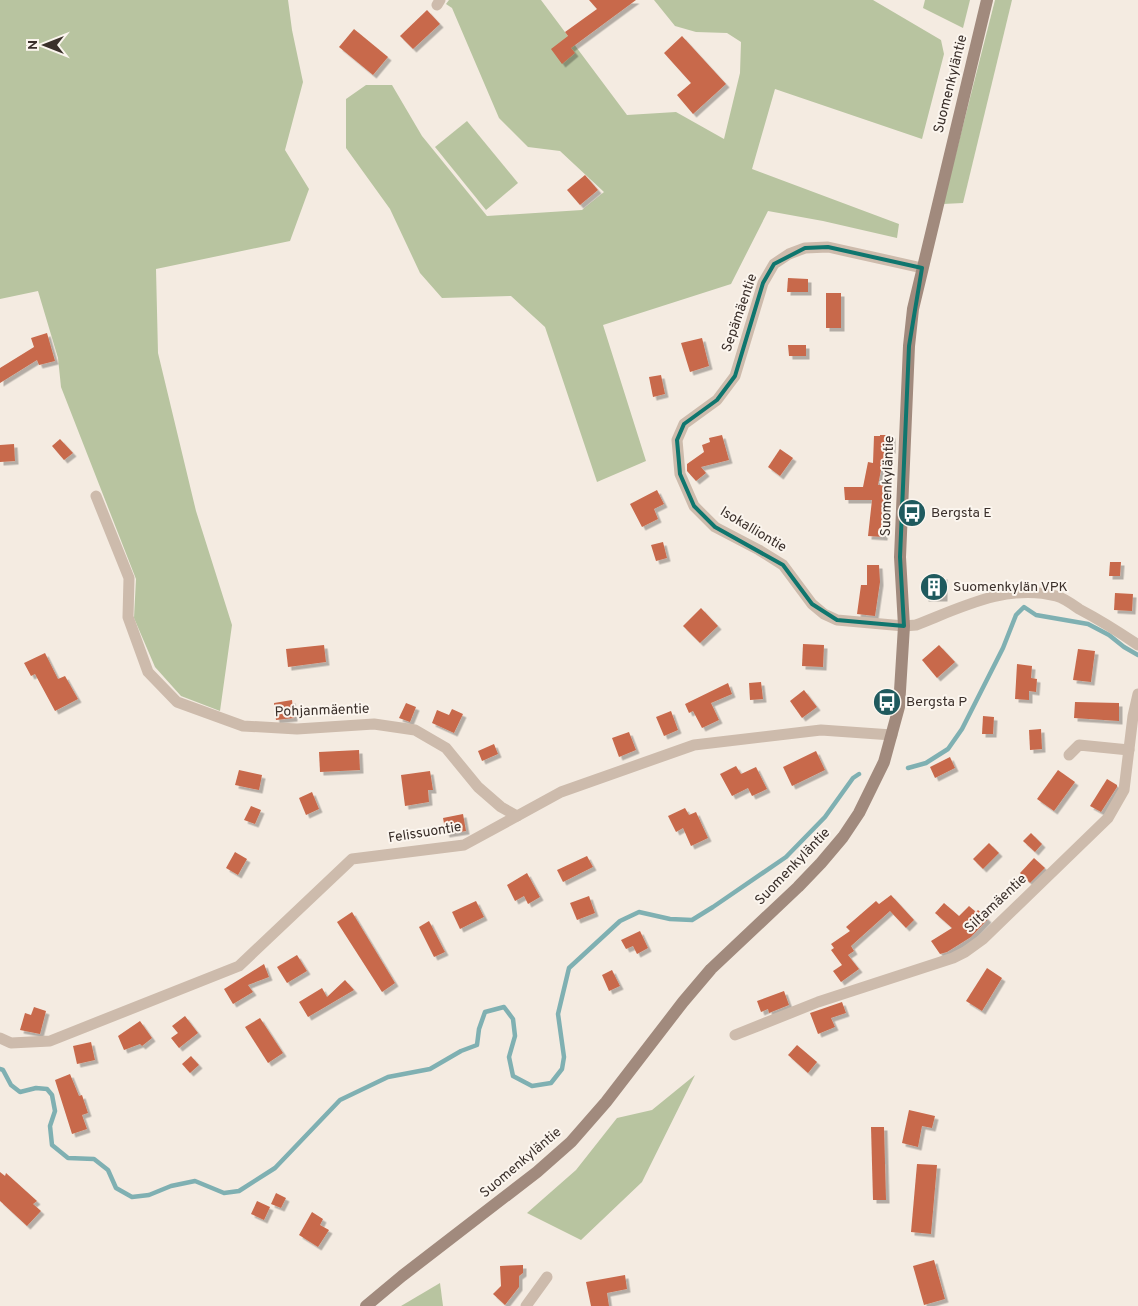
<svg xmlns="http://www.w3.org/2000/svg" width="1138" height="1306" font-family="Overpass,sans-serif">
<defs>
<filter id="shadow"><feDropShadow dx="3.5" dy="3.5" stdDeviation="0" flood-color="#0004"/></filter>
</defs>
<rect width="100%" height="100%" fill="#f4ebe1"/>
<g fill="#b8c4a0">
<polygon points="0,0 288,0 292,30 303,82 285,150 309,189 290,241 156,269 158,353 196,511 232,625 220,711 181,696 155,667 134,618 136,579 61,387 58,358 38,291 0,299"/>
<polygon points="449,0 541,0 627,115 676,112 724,139 740,73 741,42 727,33 696,32 675,26 654,0 873,0 941,40 944,54 922,139 775,89 752,169 899,224 897,238 823,221 768,211 731,284 603,325 646,461 597,482 545,327 511,296 442,298 420,273 390,209 346,148 346,99 366,85 392,85 422,136 487,216 582,210 604,192 560,151 528,147 499,118 452,8 446,4"/>
<polygon points="925,0 970,0 963,28 923,8"/>
<polygon points="995,0 1012,0 963,203 943,204"/>
<polygon points="467,121 518,183 486,210 435,147"/>
<polygon points="695,1075 642,1182 581,1240 527,1213 576,1170 617,1118 652,1110"/>
<polygon points="440,1283 443,1306 401,1306"/>
</g>
<g fill="none" stroke-linecap="round" stroke-linejoin="round">
<g stroke="#7fb0b2" stroke-width="4.5">
<polyline points="908,768 926,763 948,749 962,729 1003,648 1016,615 1024,607 1036,615 1088,624 1109,635 1124,647 1138,655"/>
<polyline points="0,1069 3,1070 11,1085 20,1092 36,1088 47,1089 52,1095 55,1111 50,1126 52,1145 68,1158 94,1159 108,1170 116,1188 132,1197 149,1195 171,1186 195,1181 224,1193 239,1191 275,1168 340,1100 388,1077 430,1069 461,1051 477,1045 479,1029 485,1012 504,1007 513,1019 515,1036 509,1057 513,1076 532,1086 551,1083 562,1069 564,1057 558,1014 569,968 620,921 639,912 670,919 692,920 713,907 786,857 825,817 853,778 859,774"/>
</g>
</g>
<g fill="#c8694b" filter="url(#shadow)">
<polygon points="589,0 636,0 571,48 575,53 562,64 551,49 568,36 565,32 597,9"/>
<polygon points="427,10 440,24 413,49 400,36"/>
<polygon points="354,29 388,57 373,75 339,47"/>
<polygon points="682,36 726,84 693,114 677,95 691,83 664,53"/>
<polygon points="585,175 598,190 580,205 567,190"/>
<polygon points="788,278 808,279 808,292 787,292"/>
<rect x="826" y="293" width="15" height="35"/>
<polygon points="47,333 55,361 39,365 37,360 0,383 0,368 34,347 31,338"/>
<polygon points="702,338 709,366 690,372 681,343"/>
<polygon points="788,345 806,345 806,356 789,356"/>
<polygon points="661,375 665,394 653,397 649,377"/>
<polygon points="722,435 729,460 701,467 706,473 696,481 687,471 687,464 704,452 702,445 710,442 709,438"/>
<polygon points="880,435 892,435 892,450 885,450 878,485 886,485 887,509 884,537 868,536 872,500 845,500 844,487 863,487 868,462 873,463 874,436 880,436"/>
<polygon points="60,439 73,453 64,460 52,446"/>
<polygon points="14,444 15,461 0,462 0,445"/>
<polygon points="780,449 793,458 780,476 768,467"/>
<polygon points="657,490 664,504 654,509 658,519 642,527 630,504"/>
<polygon points="663,542 667,558 656,561 651,545"/>
<polygon points="1110,562 1121,562 1120,576 1109,576"/>
<polygon points="867,565 879,565 880,582 875,616 857,614 861,585 867,585"/>
<rect x="925" y="576" width="19" height="22"/>
<polygon points="1115,593 1133,594 1132,611 1114,610"/>
<polygon points="701,608 718,626 700,643 683,626"/>
<polygon points="803,644 824,645 823,667 802,666"/>
<polygon points="324,645 326,662 288,667 286,649"/>
<polygon points="939,645 955,662 937,678 922,660"/>
<polygon points="1078,649 1095,651 1091,682 1073,680"/>
<polygon points="45,653 58,679 65,676 78,699 55,711 35,674 31,676 24,663"/>
<polygon points="1017,664 1032,666 1031,678 1037,679 1036,692 1029,691 1029,700 1015,699"/>
<polygon points="761,682 763,699 750,700 749,683"/>
<polygon points="728,683 732,694 711,703 719,720 702,728 693,711 689,713 685,704"/>
<polygon points="804,690 817,707 802,718 790,701"/>
<polygon points="292,700 294,718 276,720 274,703"/>
<polygon points="1075,702 1119,703 1119,721 1074,718"/>
<polygon points="406,703 416,707 410,722 399,718"/>
<polygon points="452,709 463,714 454,733 432,723 437,710 449,715"/>
<polygon points="671,711 678,730 664,736 656,717"/>
<polygon points="983,716 994,717 993,734 982,734"/>
<polygon points="1041,729 1042,749 1030,750 1029,730"/>
<polygon points="629,732 636,750 619,757 612,738"/>
<polygon points="494,744 498,754 482,761 478,751"/>
<polygon points="359,750 360,770 320,772 319,752"/>
<polygon points="816,751 825,770 792,786 783,767"/>
<polygon points="950,757 955,768 935,778 930,767"/>
<polygon points="736,766 741,774 756,767 767,789 752,796 748,788 732,796 720,774"/>
<polygon points="239,770 262,775 259,790 235,785"/>
<polygon points="1058,770 1075,782 1054,811 1037,799"/>
<polygon points="430,771 433,790 428,790 429,802 405,806 401,775"/>
<polygon points="1107,779 1117,785 1117,787 1101,812 1090,806"/>
<polygon points="312,792 319,809 306,815 299,798"/>
<polygon points="251,806 261,810 255,824 244,820"/>
<polygon points="685,808 689,815 696,812 708,838 691,846 683,828 676,832 668,816"/>
<polygon points="463,814 466,831 446,834 443,818"/>
<polygon points="1031,833 1042,844 1035,852 1023,841"/>
<polygon points="989,843 999,853 983,869 973,859"/>
<polygon points="235,852 247,859 238,875 226,868"/>
<polygon points="587,856 593,867 563,882 557,870"/>
<polygon points="1034,858 1045,868 1030,883 1020,873"/>
<polygon points="527,873 540,897 528,904 524,896 515,901 507,885"/>
<polygon points="891,895 914,920 906,928 890,911 851,946 854,951 848,955 859,969 841,982 833,971 842,965 831,950 834,948 831,944 850,931 846,927 876,901 879,904"/>
<polygon points="589,896 595,913 577,920 570,903"/>
<polygon points="476,901 484,917 460,929 452,912"/>
<polygon points="944,903 959,916 969,906 976,912 978,910 988,919 971,937 947,952 940,954 931,941 952,928 935,913"/>
<polygon points="352,912 395,983 382,992 337,922"/>
<polygon points="429,921 445,952 434,957 419,927"/>
<polygon points="640,931 648,948 637,954 633,946 626,949 621,940"/>
<polygon points="297,955 307,971 287,983 277,967"/>
<polygon points="264,964 269,977 248,985 253,992 233,1004 224,989"/>
<polygon points="987,968 1002,978 982,1011 966,1001"/>
<polygon points="612,970 620,986 609,991 602,975"/>
<polygon points="345,980 354,990 308,1017 299,1002 322,988 327,997"/>
<polygon points="784,991 789,1005 769,1013 768,1009 761,1012 757,1001"/>
<polygon points="842,1002 846,1013 831,1018 835,1027 818,1034 810,1013"/>
<polygon points="34,1007 46,1011 40,1034 20,1030 25,1013 31,1015"/>
<polygon points="185,1016 198,1033 179,1048 171,1038 178,1033 172,1026"/>
<polygon points="260,1018 283,1053 268,1063 245,1027"/>
<polygon points="140,1021 152,1038 142,1046 140,1044 124,1050 118,1036"/>
<polygon points="91,1042 95,1060 77,1064 73,1046"/>
<polygon points="797,1045 817,1062 808,1073 788,1055"/>
<polygon points="191,1056 199,1065 190,1073 182,1064"/>
<polygon points="70,1074 79,1096 82,1095 88,1113 82,1115 87,1129 72,1134 55,1080"/>
<polygon points="909,1110 935,1116 932,1128 922,1126 918,1147 902,1143"/>
<polygon points="871,1127 884,1127 886,1200 873,1200"/>
<polygon points="917,1164 937,1165 931,1234 911,1232"/>
<polygon points="0,1172 5,1176 6,1173 37,1201 33,1204 41,1211 27,1226 0,1201"/>
<polygon points="276,1193 286,1198 281,1208 271,1204"/>
<polygon points="257,1201 270,1207 264,1220 251,1214"/>
<polygon points="312,1212 323,1219 320,1225 329,1230 318,1247 299,1235"/>
<polygon points="934,1260 945,1299 924,1305 913,1266"/>
<polygon points="523,1265 523,1273 519,1276 519,1287 505,1305 493,1294 501,1286 500,1266"/>
<polygon points="625,1275 627,1289 607,1293 609,1306 591,1306 586,1282"/>
</g>
<g fill="none" stroke-linecap="round" stroke-linejoin="round">
<g stroke="#cdbbac" stroke-width="11">
<polyline points="437,5 440,0"/>
<path d="M922 268 828 247 805 248 789 254 774 264 763 283 735 376 717 400 684 424 677 440 680 474 694 506 715 527 759 550 783 565 812 604 824 614 837 620 904 626 916 625C960 608 1007 583 1056 596 1064 598 1072 604 1079 609 1100 620 1119 632 1138 645"/>
<polyline points="96,496 129,578 128,617 148,672 177,702 243,726 297,729 374,724 415,730 446,748 478,787 501,807 517,816"/>
<polyline points="1069,755 1079,745 1129,750"/>
<polyline points="735,1035 818,1002 953,958 965,952 983,939 1108,818 1124,790 1133,716 1138,694"/>
<polyline points="0,1038 11,1043 50,1041 239,966 352,859 464,845 561,792 694,745 821,730 892,735"/>
<polyline points="526,1306 547,1277"/>
</g>
<polyline stroke="#a18a7d" stroke-width="12" points="366,1306 402,1276 537,1172 571,1142 606,1102 683,1002 711,969 798,887 821,863 843,837 859,813 884,762 899,707 904,626 900,557 909,346 913,309 987,0"/>
</g>
<path fill="none" stroke="#0f766e" stroke-width="4" stroke-linejoin="round" d="M828 247 922 268 909 346 900 557 904 626 837 620 812 604 783 565 715 527 694 506 680 474 677 440 684 424 717 400 735 376 763 283 774 264 805 248Z"/>
<defs>
<symbol id="bus-disc" viewBox="-11 -11 22 22"><circle r="9.5" fill="#1f5a5e" stroke="#fbf5ee"/><path d="M-5-6H5V4H4V6H2V4H-2V6H-4V4H-5ZM-3.5-4V0h7V-4ZM-3.5 1.2v1.5H-2V1.2ZM2 1.2v1.5H3.5V1.2Z" fill="#fff"/></symbol>
<symbol id="building-disc" viewBox="-11 -11 22 22"><circle r="9.5" fill="#1f5a5e" stroke="#fbf5ee"/><path d="M-4-6H4V6H1V3H-1V6H-4ZM-2.5-4.3h1.7v1.8h-1.7ZM.8-4.3h1.7v1.8H.8ZM-2.5-1h1.7V.8h-1.7ZM.8-1h1.7V.8H.8Z" fill="#fff"/></symbol>
</defs>
<g fill-rule="evenodd">
<use href="#bus-disc" x="896" y="497" width="32" height="32"/>
<use href="#building-disc" x="918" y="571" width="32" height="32"/>
<use href="#bus-disc" x="871" y="686" width="32" height="32"/>
</g>
<g text-anchor="middle" dominant-baseline="central" stroke-width="4" stroke-linejoin="round" paint-order="stroke">
<g font-size="14" fill="#3b302b" stroke="#fbf5ee">
<text transform="translate(951 84) rotate(-76)">Suomenkyläntie</text>
<text transform="translate(740 313) rotate(-71)">Sepämäentie</text>
<text transform="translate(888 486) rotate(-88)">Suomenkyläntie</text>
<text transform="translate(753 530) rotate(31)">Isokalliontie</text>
<text transform="translate(322 711) rotate(-2)">Pohjanmäentie</text>
<text transform="translate(425 833) rotate(-9)">Felissuontie</text>
<text transform="translate(793 867) rotate(-46)">Suomenkyläntie</text>
<text transform="translate(996 904) rotate(-43)">Siltamäentie</text>
<text transform="translate(521 1163) rotate(-40)">Suomenkyläntie</text>
</g>
<g font-size="14" fill="#3b302b" stroke="#fbf5ee" text-anchor="start">
<text x="931" y="513">Bergsta E</text>
<text x="953" y="587">Suomenkylän VPK</text>
<text x="906" y="702">Bergsta P</text>
</g>
</g>
<g transform="translate(45 45) rotate(270)" stroke="#fbf5ee" stroke-width="4" paint-order="stroke">
<path d="M0-4L9 19L0 12L-9 19Z" fill="#3b302b"/>
<text y="-8" font-size="14" font-weight="bold" text-anchor="middle" fill="#3b302b">N</text>
</g>
</svg>
